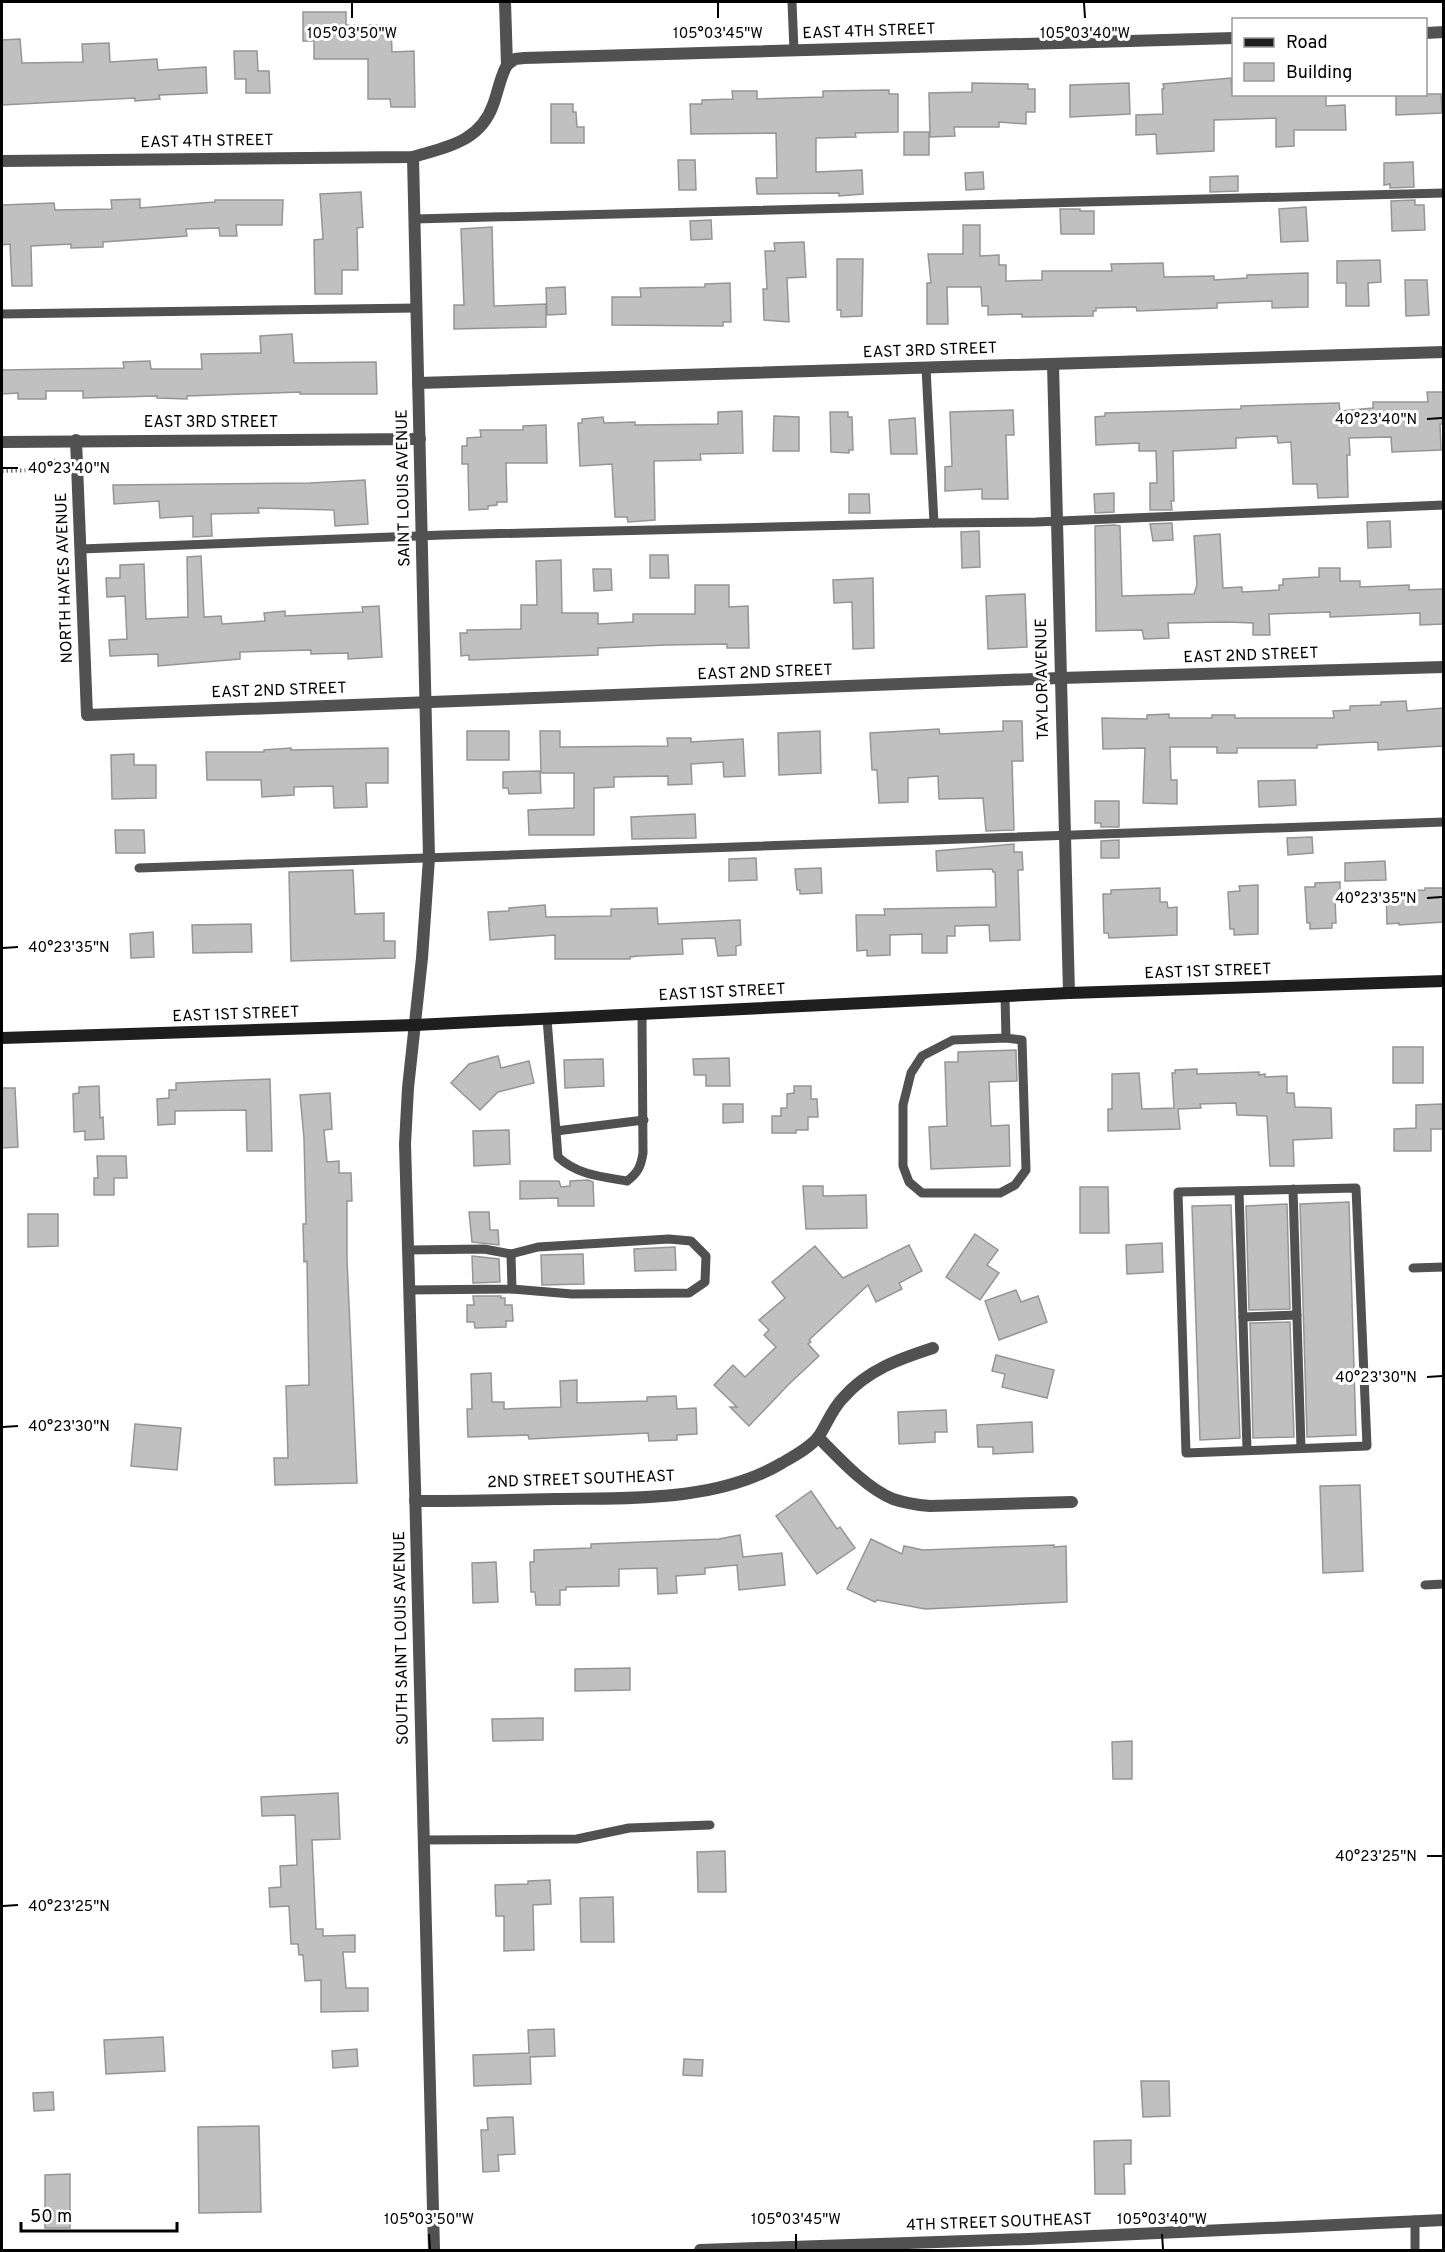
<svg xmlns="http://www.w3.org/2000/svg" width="1445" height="2252" font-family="Overpass,sans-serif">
<rect width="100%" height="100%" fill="#fff"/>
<g fill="#c0c0c0" stroke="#959595" stroke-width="1.5">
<polygon points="303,12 346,12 346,25 391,25 392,52 414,51 415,107 391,107 390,99 368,99 368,59 314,59 314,41 303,41"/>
<polygon points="20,39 22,63 83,62 82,44 109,43 110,62 157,59 158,70 206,67 207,93 159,95 160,99 135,101 135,98 2,105 2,40"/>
<polygon points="234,51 257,51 258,71 269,71 270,93 246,93 246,79 235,79"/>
<polygon points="1231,78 1232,94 1326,94 1326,106 1345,105 1346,130 1294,130 1294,146 1276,147 1276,118 1214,120 1214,151 1157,154 1156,134 1136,135 1136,115 1163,114 1162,89 1164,89 1163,84"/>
<polygon points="972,83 1028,84 1028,89 1035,89 1035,112 1026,112 1026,124 999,122 999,127 954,127 955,136 930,137 929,93 972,92"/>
<polygon points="1129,83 1130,114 1070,117 1070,85"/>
<polygon points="889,90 889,94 898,94 898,132 855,133 856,137 816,138 816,172 862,170 863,194 839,196 839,193 757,194 756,178 777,178 776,133 691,134 690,104 702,104 702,100 733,99 732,91 757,91 757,99 823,97 823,91"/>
<polygon points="1396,94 1441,94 1442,113 1396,115"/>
<polygon points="551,104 573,104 573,112 576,112 577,127 584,127 584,143 551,143"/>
<rect x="904" y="132" width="25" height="23"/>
<polygon points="678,160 695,160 696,190 679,190"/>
<polygon points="1413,162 1414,187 1390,188 1390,184 1384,185 1384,163"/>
<polygon points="983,172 984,189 966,190 965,173"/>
<polygon points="1238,176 1238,191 1210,192 1210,177"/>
<polygon points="361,192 363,227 357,228 358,270 342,270 342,294 315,294 314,240 323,239 320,194"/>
<polygon points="140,199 140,208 215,202 215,200 283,200 282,225 236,225 237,236 220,236 219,228 186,229 187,236 103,242 103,247 71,248 71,244 31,246 32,286 12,286 10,244 2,245 2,205 54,203 55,210 112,209 111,200"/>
<polygon points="1415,200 1415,205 1424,205 1425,230 1392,231 1391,201"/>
<polygon points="1306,207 1308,241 1281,242 1279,209"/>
<polygon points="1060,209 1080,209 1080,211 1094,211 1094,234 1061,234"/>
<polygon points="711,220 712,239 691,240 690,221"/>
<polygon points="963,225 980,225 980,256 999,255 999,265 1006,265 1006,281 1042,280 1042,271 1112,271 1111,264 1163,263 1164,277 1214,276 1214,280 1247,278 1247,275 1308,273 1308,307 1272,308 1272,301 1217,303 1217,308 1137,311 1136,307 1096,308 1096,311 1093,311 1093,316 1022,317 1022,314 988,315 988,306 982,306 981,287 947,287 948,324 927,324 927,283 931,283 928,254 963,254"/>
<polygon points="492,227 494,306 546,304 546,327 454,329 454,305 464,305 461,229"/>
<polygon points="804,242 806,277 787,278 789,322 764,320 763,289 767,289 765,251 775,251 774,243"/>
<polygon points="837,259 863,259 862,316 841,317 841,310 837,310"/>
<polygon points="1380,260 1381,282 1368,283 1369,306 1346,306 1346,283 1337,283 1337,261"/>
<polygon points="1405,280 1427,280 1429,315 1406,316"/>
<polygon points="730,283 731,322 723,322 723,326 612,325 612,297 641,297 640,288 705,287 705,284"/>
<polygon points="565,287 566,314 547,315 546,288"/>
<polygon points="292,334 294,363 376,362 377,394 300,394 300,392 187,396 187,399 157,398 157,396 83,398 83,391 46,391 46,399 18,399 18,393 2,394 2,370 124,368 123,362 150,361 151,369 202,369 201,354 261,353 260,336"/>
<polygon points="1427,392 1443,392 1443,424 1440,424 1441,450 1392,452 1391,437 1349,438 1350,455 1347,455 1348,497 1318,498 1317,484 1293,484 1291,442 1278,443 1277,436 1236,438 1236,448 1173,451 1174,501 1171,501 1172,510 1150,510 1150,483 1157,483 1156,451 1139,451 1139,443 1096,445 1095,417 1105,416 1105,413 1241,409 1241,406 1339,403 1340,411 1373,408 1373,402 1428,402"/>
<polygon points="1013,410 1014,435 1006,435 1008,499 982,499 982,489 945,491 945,467 952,466 950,412"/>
<polygon points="742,411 743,453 700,454 701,460 654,461 655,520 628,522 627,517 615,517 612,464 580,466 578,423 582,423 582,419 603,417 604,423 635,422 635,425 718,424 718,412"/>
<polygon points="830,412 848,412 848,417 852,417 853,450 849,450 849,453 831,452"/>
<polygon points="774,416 799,417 799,451 773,451"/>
<polygon points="915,418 917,454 891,454 889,420"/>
<polygon points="546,425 547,463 506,463 507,502 497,502 497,505 488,506 488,509 469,510 468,464 462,464 462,446 467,446 467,438 481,437 480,430 523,430 523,426"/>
<polygon points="365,480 368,524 335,526 334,510 258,508 259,513 211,514 212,536 193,537 193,516 160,518 159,501 114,504 113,485 310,483"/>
<polygon points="1114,493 1114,512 1095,513 1094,494"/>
<polygon points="849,494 869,494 870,513 849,513"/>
<polygon points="1390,521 1391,547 1368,548 1367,522"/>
<polygon points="1172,523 1173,540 1153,541 1150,524"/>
<polygon points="1114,525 1120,526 1122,596 1194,594 1197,585 1194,536 1220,534 1223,588 1242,587 1242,592 1279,590 1279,585 1283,585 1283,579 1319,577 1319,568 1340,568 1340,581 1360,581 1360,587 1409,585 1409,590 1443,589 1443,624 1420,625 1420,613 1330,617 1330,612 1269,614 1270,635 1253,635 1253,623 1226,622 1168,623 1169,638 1144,639 1142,630 1096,631 1095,526"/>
<polygon points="979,531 980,567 962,568 961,532"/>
<polygon points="650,555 668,555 669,578 650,578"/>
<polygon points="201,556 204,617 221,616 222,624 265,621 264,613 285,611 285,616 363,612 362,607 379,606 382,657 348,659 348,653 311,654 311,650 240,652 240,659 158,666 158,654 110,656 109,640 127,639 125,596 107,597 106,578 120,578 120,565 144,564 146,619 188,617 187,557"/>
<polygon points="561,560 562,613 598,613 598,624 633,622 633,614 695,614 695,585 729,585 729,607 748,606 749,648 727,648 727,644 666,645 598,648 598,655 469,660 469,655 461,656 460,633 467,633 467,630 521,629 521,605 537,605 536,561"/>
<polygon points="593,569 611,569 612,590 594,591"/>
<polygon points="873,578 874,648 853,649 852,602 834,603 833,580"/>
<polygon points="1025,594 1027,647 988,649 986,596"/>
<polygon points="1406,701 1407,711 1443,708 1443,746 1378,750 1378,743 1376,742 1317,745 1317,748 1237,748 1237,753 1217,753 1217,747 1170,747 1171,780 1177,780 1177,804 1143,803 1145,748 1103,749 1102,718 1147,719 1147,715 1169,714 1169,718 1212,718 1212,715 1235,715 1235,718 1334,718 1333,711 1350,710 1350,706 1381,705 1381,702"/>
<polygon points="1003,721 1022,721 1023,761 1012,761 1014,830 986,831 983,798 939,799 938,776 908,778 908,802 879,803 877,770 872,770 870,733 939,729 940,734 1003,731"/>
<rect x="467" y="731" width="42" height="29"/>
<polygon points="540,731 560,731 560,747 668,746 667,738 691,738 691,742 743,739 745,776 724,777 723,762 691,764 692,784 668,785 668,776 614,777 614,787 594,788 594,835 529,835 528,810 574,808 574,773 541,773"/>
<polygon points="820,731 821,773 779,775 778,733"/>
<polygon points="291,748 291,750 388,748 388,783 366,783 367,807 334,808 333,786 294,787 294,795 262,797 261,780 207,780 206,752 264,752 264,750"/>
<polygon points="134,754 134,765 156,765 156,798 112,799 111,755"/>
<polygon points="540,771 541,793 509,794 508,788 503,788 503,772"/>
<polygon points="1295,780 1296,805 1259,807 1258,781"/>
<polygon points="1095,801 1119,801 1119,827 1101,827 1101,823 1095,823"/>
<polygon points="695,814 696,838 632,839 631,817"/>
<polygon points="115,830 144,830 145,853 116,853"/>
<polygon points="1312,837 1313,853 1288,855 1287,838"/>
<polygon points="1119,840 1119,858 1101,858 1101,841"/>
<polygon points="1014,844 1014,852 1022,852 1023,870 1018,870 1020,940 990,941 989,925 955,926 955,936 947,936 947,953 922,953 922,934 890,935 890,955 867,956 867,950 857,951 856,915 885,915 884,909 996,907 995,872 993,872 992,869 937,871 936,851"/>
<polygon points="756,858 757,880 729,881 729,859"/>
<polygon points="1385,861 1386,880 1345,881 1345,863"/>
<polygon points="821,868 822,893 800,894 800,890 797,890 795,869"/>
<polygon points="353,870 355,914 384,913 384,941 395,941 395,958 291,961 289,872"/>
<polygon points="1340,882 1340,900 1335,900 1336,923 1332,923 1332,928 1310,929 1310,923 1307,923 1305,887 1315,887 1315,883"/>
<polygon points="1258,885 1258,934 1234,935 1234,929 1230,929 1228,892 1240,891 1239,886"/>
<polygon points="1160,888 1160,902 1167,902 1168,908 1177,907 1177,935 1109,938 1108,933 1104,933 1103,894 1111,894 1111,890"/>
<polygon points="1425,888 1443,888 1443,922 1399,925 1399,923 1387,924 1386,891 1425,890"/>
<polygon points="545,905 546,917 611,916 611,909 657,908 658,924 740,920 741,945 736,946 736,955 718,956 715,938 682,939 683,954 638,956 630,957 630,959 555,959 555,935 490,940 488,912 509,911 509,908"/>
<polygon points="251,924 252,952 193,953 192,925"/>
<polygon points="153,932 154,957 131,958 130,934"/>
<rect x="1393" y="1047" width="30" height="36"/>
<polygon points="1016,1050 1017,1081 989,1082 991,1126 1009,1125 1010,1166 931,1169 929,1127 947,1126 945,1062 958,1062 958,1052"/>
<polygon points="498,1056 501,1068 529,1061 534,1083 498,1092 480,1110 451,1083 469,1064"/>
<polygon points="729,1058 730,1086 706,1086 706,1075 694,1075 693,1059"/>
<polygon points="603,1059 604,1086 565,1088 564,1060"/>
<polygon points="1197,1069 1197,1074 1259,1072 1259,1075 1265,1074 1265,1077 1287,1076 1287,1093 1294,1093 1295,1107 1331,1108 1332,1138 1293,1140 1294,1166 1270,1166 1267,1116 1237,1115 1236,1103 1200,1104 1201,1108 1178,1109 1180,1129 1108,1131 1108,1109 1112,1109 1112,1074 1139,1073 1142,1109 1174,1108 1172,1073 1175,1073 1175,1070"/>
<polygon points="270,1079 272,1151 247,1151 246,1110 175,1111 175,1124 158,1125 157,1099 169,1098 169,1090 176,1090 176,1083"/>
<polygon points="99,1086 100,1118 103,1117 104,1139 85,1140 85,1131 74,1132 73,1094 79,1093 79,1087"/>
<polygon points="794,1086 811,1086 811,1099 817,1099 818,1117 808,1117 808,1130 796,1130 796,1133 772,1133 772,1116 781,1116 781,1108 787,1108 787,1094 794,1093"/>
<polygon points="2,1088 15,1088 18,1147 2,1148"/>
<polygon points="330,1093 332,1129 324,1130 327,1162 339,1161 339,1173 351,1173 352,1201 347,1201 347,1260 357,1483 275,1485 274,1458 288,1458 286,1386 309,1385 307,1261 304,1262 303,1224 306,1224 304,1138 300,1095"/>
<polygon points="723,1104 743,1104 743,1122 723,1123"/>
<polygon points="1442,1104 1443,1129 1431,1129 1431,1151 1394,1151 1394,1129 1416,1128 1416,1105"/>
<polygon points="509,1130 510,1164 474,1166 473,1131"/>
<polygon points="97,1156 126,1156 127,1178 114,1178 114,1195 94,1195 94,1178 98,1178"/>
<polygon points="588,1180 593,1182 594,1206 558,1206 558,1198 520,1199 520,1181 559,1181 561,1187 570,1186 570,1181"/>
<polygon points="803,1186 823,1186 823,1196 866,1195 867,1228 806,1229"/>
<polygon points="1080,1187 1108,1187 1109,1233 1080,1233"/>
<polygon points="1349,1202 1356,1435 1307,1437 1300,1204"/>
<polygon points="1287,1204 1290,1309 1249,1310 1246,1206"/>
<polygon points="1231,1205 1240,1438 1200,1440 1192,1206"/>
<polygon points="469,1212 489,1212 490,1230 498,1230 499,1245 472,1242"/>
<polygon points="28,1214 58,1214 58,1246 28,1247"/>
<polygon points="975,1234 998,1250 987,1265 999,1273 980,1300 946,1277"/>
<polygon points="1162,1243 1163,1272 1127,1274 1126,1245"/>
<polygon points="909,1245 922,1271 899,1283 902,1289 876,1302 868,1285 809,1340 811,1342 808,1344 819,1356 788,1385 749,1426 730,1407 737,1407 714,1385 733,1365 745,1377 776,1347 764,1335 769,1330 759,1320 785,1298 772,1282 815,1246 843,1278"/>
<polygon points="675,1247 676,1270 635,1271 634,1249"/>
<polygon points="583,1254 584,1284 542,1285 541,1255"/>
<polygon points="472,1256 499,1259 500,1282 473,1283"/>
<polygon points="1016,1290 1021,1302 1038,1296 1047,1322 999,1340 985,1301"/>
<polygon points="473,1296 501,1296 501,1298 505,1298 505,1305 512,1305 513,1321 506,1321 506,1327 475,1328 474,1322 467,1322 467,1305 474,1305"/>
<polygon points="1290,1322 1294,1437 1253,1438 1250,1323"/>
<polygon points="996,1355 1054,1370 1047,1398 1002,1387 1005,1374 992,1371"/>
<polygon points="491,1373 492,1402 504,1402 504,1409 561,1407 560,1381 577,1380 577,1403 647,1401 647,1397 676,1396 677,1409 696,1408 697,1434 677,1435 677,1440 649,1441 648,1433 529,1439 528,1435 468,1437 467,1409 472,1409 471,1374"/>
<polygon points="946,1410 947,1432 935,1432 935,1442 899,1444 898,1412"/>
<polygon points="1032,1422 1033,1452 993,1454 993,1447 978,1447 977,1425"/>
<polygon points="135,1424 181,1428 177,1470 131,1466"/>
<polygon points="1360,1485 1363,1571 1323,1573 1320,1486"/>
<polygon points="811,1491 837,1529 840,1527 855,1548 817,1574 776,1516"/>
<polygon points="740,1535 743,1557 782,1553 785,1585 739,1590 737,1565 705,1568 705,1574 676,1576 677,1593 658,1594 657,1568 619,1569 619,1586 566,1587 566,1590 560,1590 560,1605 536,1605 535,1592 531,1592 530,1562 534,1562 534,1550 591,1548 591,1544 719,1539"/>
<polygon points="871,1539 902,1554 904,1546 923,1550 1054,1545 1054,1547 1066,1546 1067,1602 925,1609 877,1600 875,1602 847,1589"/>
<polygon points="496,1562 498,1602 473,1603 472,1563"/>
<polygon points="630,1668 630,1690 575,1691 575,1669"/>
<polygon points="543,1718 543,1740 493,1741 492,1719"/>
<polygon points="1132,1741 1132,1779 1113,1779 1112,1742"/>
<polygon points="338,1793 340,1839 312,1840 316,1929 323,1929 323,1936 355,1935 355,1952 343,1952 346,1988 368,1988 368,2011 321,2012 321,1980 305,1981 303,1955 299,1955 298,1944 291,1944 289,1906 270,1907 269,1888 281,1887 280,1866 297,1865 295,1815 262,1816 261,1797"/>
<polygon points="725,1851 726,1892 698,1892 697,1852"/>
<polygon points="550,1880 551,1904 533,1905 534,1950 504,1951 504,1916 496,1916 495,1885 528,1884 528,1881"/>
<polygon points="613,1897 614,1942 581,1942 580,1898"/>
<polygon points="554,2029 555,2056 530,2057 531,2084 474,2086 473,2055 529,2053 528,2030"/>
<polygon points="163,2037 165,2071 106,2074 104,2040"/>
<polygon points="357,2049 358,2066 333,2068 332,2051"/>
<polygon points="684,2059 703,2060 702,2076 683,2075"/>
<polygon points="1141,2081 1169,2081 1170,2116 1143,2117"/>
<polygon points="53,2092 54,2110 34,2111 33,2093"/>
<polygon points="513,2117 515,2154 498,2155 499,2171 483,2172 481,2130 488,2130 487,2118"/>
<polygon points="259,2126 261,2212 199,2213 198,2127"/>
<polygon points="1131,2140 1131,2164 1124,2164 1125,2194 1095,2194 1094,2141"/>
<polygon points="70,2174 70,2228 45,2228 45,2175"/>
</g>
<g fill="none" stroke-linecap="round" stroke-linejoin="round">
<polyline stroke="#737373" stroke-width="4" stroke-dasharray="1.5 3" stroke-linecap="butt" points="2,471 34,470 58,459"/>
<g stroke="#515151" stroke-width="9">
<polyline points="792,2 794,51"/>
<polyline points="414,219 1444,193"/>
<polyline points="2,314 417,308"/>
<polyline points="934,523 1036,522 1444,505"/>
<polyline points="81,549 443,535 934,523 926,368"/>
<polyline points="139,868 1444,822"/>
<polyline points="1005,996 1006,1038 953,1040 922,1056 911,1073 903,1105 903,1166 909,1182 922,1193 1000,1193 1015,1185 1026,1170 1022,1040 1006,1038"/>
<path d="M547 1019 558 1157C577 1175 603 1177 627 1181 638 1173 641 1166 643 1153L642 1014"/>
<polyline points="556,1131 644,1120"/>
<polygon points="1356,1188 1367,1446 1186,1453 1178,1192"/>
<polyline points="1293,1189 1301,1448"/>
<polyline points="1239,1191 1247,1450"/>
<polyline points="409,1250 484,1249 511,1254 512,1289 409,1290"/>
<polyline points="511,1254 538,1247 669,1239 691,1241 706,1256 705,1282 689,1293 572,1294 512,1289"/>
<polyline points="1413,1268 1444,1267"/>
<polyline points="1243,1317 1297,1315"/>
<polyline points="1425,1585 1444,1584"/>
<polyline points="424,1840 577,1839 629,1828 710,1825"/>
<polyline points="1415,2220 1415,2250"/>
</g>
<g stroke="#515151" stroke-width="12">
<polyline points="1426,33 1444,32"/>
<polyline points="507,65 515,59 524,58 1234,38"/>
<path d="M2 161 413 157C446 147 480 142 493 105 498 92 500 77 507 65L505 2"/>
<polyline points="1053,364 1069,993"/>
<polyline points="418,383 1444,352"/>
<polyline points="76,440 87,715 1060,678 1444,667"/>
<polyline points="2,442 420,439"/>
<path d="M818 1437C839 1458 866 1488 893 1499 905 1503 918 1505 930 1506L1072 1502"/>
<polyline points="415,1487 434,2250"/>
<path d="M415 1501C462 1501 509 1500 556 1499 630 1498 717 1502 782 1463 794 1456 811 1447 819 1436 827 1424 832 1409 843 1398 867 1370 899 1359 933 1348"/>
<polyline points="700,2250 1028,2239 1444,2220"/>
</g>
<polyline stroke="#515151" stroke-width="12" points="413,157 429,858 422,958 408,1088 405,1144 415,1487"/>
<polyline stroke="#1e1e1e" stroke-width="12" points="2,1038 415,1025 1069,993 1444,981"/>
</g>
<path fill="none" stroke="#000" stroke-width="2" d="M352 3V18M718 3V18M1084 3 1085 18M1427 419 1442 418M3 468H18M1427 898 1442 897M3 948 18 947M1427 1377 1442 1376M3 1427 18 1426M1427 1856H1442M3 1906 18 1905M429 2234 430 2249M796 2234V2249M1162 2234 1163 2249"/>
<g text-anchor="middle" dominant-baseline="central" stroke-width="6" stroke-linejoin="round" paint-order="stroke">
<g font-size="16" fill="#000" stroke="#fff">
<text transform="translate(869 32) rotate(-2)">EAST 4TH STREET</text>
<text transform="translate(207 142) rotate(-1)">EAST 4TH STREET</text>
<text transform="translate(930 351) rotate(-2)">EAST 3RD STREET</text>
<text x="211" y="423">EAST 3RD STREET</text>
<text transform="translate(404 488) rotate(-91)">SAINT LOUIS AVENUE</text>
<text transform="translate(65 578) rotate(-92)">NORTH HAYES AVENUE</text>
<text transform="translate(1251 656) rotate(-2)">EAST 2ND STREET</text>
<text transform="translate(765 673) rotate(-2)">EAST 2ND STREET</text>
<text transform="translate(1043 679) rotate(-91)">TAYLOR AVENUE</text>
<text transform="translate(279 691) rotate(-2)">EAST 2ND STREET</text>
<text transform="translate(1208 972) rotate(-2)">EAST 1ST STREET</text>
<text transform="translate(722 993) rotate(-3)">EAST 1ST STREET</text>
<text transform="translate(236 1015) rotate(-2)">EAST 1ST STREET</text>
<text transform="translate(581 1480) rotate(-2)">2ND STREET SOUTHEAST</text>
<text transform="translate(402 1638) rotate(-91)">SOUTH SAINT LOUIS AVENUE</text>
<text transform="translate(999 2223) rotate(-2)">4TH STREET SOUTHEAST</text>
</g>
</g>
<g font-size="15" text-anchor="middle" fill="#000" stroke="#fff" stroke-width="6" stroke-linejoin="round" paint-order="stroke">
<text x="352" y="38">105°03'50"W</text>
<text x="718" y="38">105°03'45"W</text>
<text x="1085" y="38">105°03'40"W</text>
<text x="1376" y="424">40°23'40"N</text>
<text x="69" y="473">40°23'40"N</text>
<text x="1376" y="903">40°23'35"N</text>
<text x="69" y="952">40°23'35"N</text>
<text x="1376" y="1382">40°23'30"N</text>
<text x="69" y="1431">40°23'30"N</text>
<text x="1376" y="1861">40°23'25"N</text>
<text x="69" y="1911">40°23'25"N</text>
<text x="429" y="2224">105°03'50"W</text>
<text x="796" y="2224">105°03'45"W</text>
<text x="1162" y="2224">105°03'40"W</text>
</g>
<rect width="1445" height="2252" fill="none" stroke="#000000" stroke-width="6"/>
<rect x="1232" y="18" width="195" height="78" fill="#ffffff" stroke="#999999" stroke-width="1.5"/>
<rect x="1244" y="38" width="30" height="9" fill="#1e1e1e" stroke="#999999" stroke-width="1.5"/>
<text x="1286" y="48" font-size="18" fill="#000000">Road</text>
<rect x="1244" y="63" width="30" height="18" fill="#c0c0c0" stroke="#999999" stroke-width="1.5"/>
<text x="1286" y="78" font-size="18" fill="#000000">Building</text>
<path d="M21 2222v9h156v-9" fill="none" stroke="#000000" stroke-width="3"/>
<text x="30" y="2222" font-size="18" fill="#000000" stroke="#ffffff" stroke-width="4.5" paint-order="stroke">50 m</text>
</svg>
